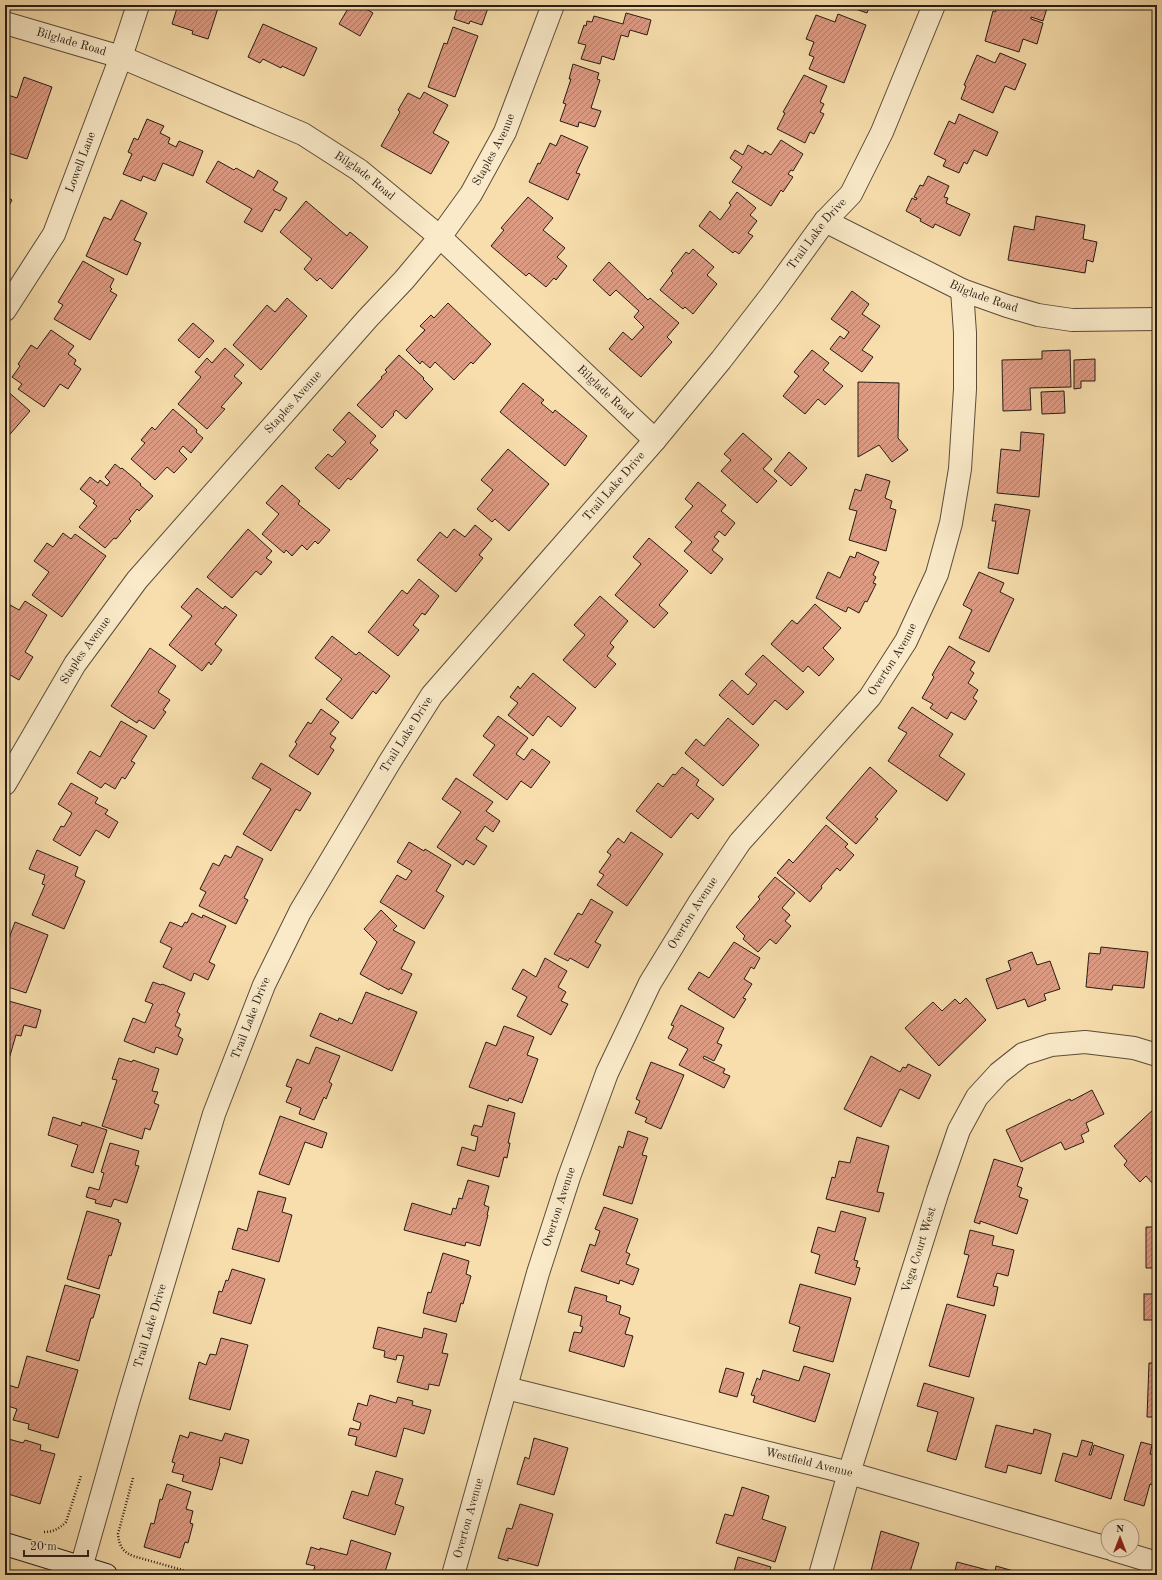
<svg xmlns="http://www.w3.org/2000/svg" width="1162" height="1580" font-family="'Old Standard TT',serif">
<defs>
<pattern id="building-hatch" width="6" height="6" patternUnits="userSpaceOnUse"><rect width="6" height="6" fill="#dd9b84"/><path d="M-1 1l2-2M0 6l6-6M5 7l2-2" fill="none" stroke="#b37e6b"/></pattern>
</defs>
<rect width="100%" height="100%" fill="#f7deac"/>
<filter id="stains"><feTurbulence type="fractalNoise" baseFrequency=".005" numOctaves="4"/><feColorMatrix values="0 0 0 0 .2 0 0 0 0 .09 0 0 0 0 .02 0 0 0 .5 -.17"/></filter>
<radialGradient id="worn" r=".72"><stop offset=".6" stop-color="#630" stop-opacity="0"/><stop offset="1" stop-color="#630" stop-opacity=".3"/></radialGradient>
<g fill="url(#building-hatch)" stroke="#271c15">
<polygon points="178,5 184,8 185,5 219,5 208,39 192,34 193,31 172,24"/>
<polygon points="350,5 360,5 373,13 360,36 339,24"/>
<polygon points="458,5 489,5 482,25 470,21 469,24 454,19"/>
<polygon points="844,5 870,5 867,13"/>
<polygon points="998,5 1008,5 1017,8 1018,5 1048,5 1043,21 1031,17 1031,19 1043,23 1037,44 1023,39 1019,52 985,41 993,11 995,12"/>
<polygon points="626,13 651,20 647,35 630,30 628,37 621,35 614,60 602,56 600,64 581,59 586,45 578,43 584,25 586,26 587,21 592,22 594,16 623,24"/>
<polygon points="838,14 866,25 844,83 809,69 814,57 809,55 814,42 806,39 816,15 835,22"/>
<polygon points="263,24 317,48 304,76 282,66 281,68 263,59 260,63 248,57"/>
<polygon points="453,27 478,36 455,97 428,87 444,43 447,44"/>
<polygon points="1000,53 1026,64 1015,90 1005,86 993,113 961,99 966,86 964,85 977,55 995,63"/>
<polygon points="573,64 599,73 597,79 600,80 591,108 601,111 595,127 579,122 578,127 560,121 566,104 563,103 571,79 569,79"/>
<polygon points="804,75 827,86 820,102 824,104 820,112 824,114 814,134 810,132 805,143 777,129 785,113 783,112"/>
<polygon points="24,77 52,87 27,159 5,152 5,94 17,98"/>
<polygon points="424,92 448,105 433,133 449,142 431,174 381,146 400,112 398,110 408,93 420,99"/>
<polygon points="959,114 998,132 987,156 974,150 967,164 964,162 959,173 943,166 946,160 934,154 949,121 955,124"/>
<polygon points="147,119 164,126 160,133 170,138 168,143 176,147 179,141 203,151 193,176 163,163 155,181 143,176 141,181 123,174 132,154 128,152 134,138 138,140"/>
<polygon points="561,135 588,147 576,173 580,174 568,200 529,182 538,163 540,164 550,143 556,146"/>
<polygon points="781,140 803,154 793,171 791,170 788,174 793,177 783,192 781,190 771,206 732,182 742,167 730,158 735,150 743,155 748,145 763,154 765,151 771,155"/>
<polygon points="218,161 234,170 236,168 254,178 258,170 278,182 273,190 287,198 280,211 275,209 262,232 244,222 252,209 206,182"/>
<polygon points="928,176 949,186 944,197 948,198 946,203 970,214 960,236 935,224 933,228 920,221 921,219 906,211 912,198 916,200 917,198 914,197 920,185 923,186"/>
<polygon points="737,192 756,208 750,215 757,221 748,233 753,236 739,254 735,251 733,253 699,226 710,211 720,220 731,205 729,203"/>
<polygon points="5,196 12,200 5,213"/>
<polygon points="528,197 553,218 543,230 565,248 557,257 567,266 556,280 554,278 546,287 529,273 526,276 491,246 504,230 501,228"/>
<polygon points="121,200 147,213 134,240 141,243 127,275 86,256 104,217 111,220"/>
<polygon points="306,201 347,236 350,232 368,247 332,289 320,278 317,281 304,269 312,259 280,232"/>
<polygon points="1036,216 1085,225 1083,239 1097,242 1093,262 1087,260 1085,273 1008,260 1014,226 1034,230"/>
<polygon points="693,249 714,267 707,275 717,284 693,314 685,307 683,309 660,290 673,273 671,271 686,252 689,254"/>
<polygon points="83,261 114,279 110,287 112,289 110,291 117,295 90,340 54,319 63,305 58,302"/>
<polygon points="609,262 648,300 650,298 679,323 667,337 672,342 641,377 609,349 623,332 632,340 644,327 634,317 639,311 616,290 610,296 593,280"/>
<polygon points="852,291 869,304 862,314 880,326 862,350 873,357 862,372 830,349 840,336 844,339 849,332 831,319"/>
<polygon points="287,298 307,316 261,370 233,345 267,305 275,312"/>
<polygon points="448,303 491,344 473,364 471,362 454,380 435,362 430,368 422,361 420,364 406,350 425,330 420,326 431,315 434,318"/>
<polygon points="193,323 214,341 199,358 178,340"/>
<polygon points="51,330 74,346 68,354 76,360 74,364 81,369 68,389 60,384 44,407 18,389 22,384 12,377 20,366 18,364 31,345 37,349"/>
<polygon points="225,348 244,365 234,376 242,383 221,407 225,409 207,429 178,404 201,377 195,372 207,358 212,363"/>
<polygon points="812,350 829,363 823,370 843,386 825,405 818,399 805,414 783,396 799,376 794,372"/>
<polygon points="1070,350 1071,387 1030,388 1031,410 1003,411 1002,360 1042,359 1042,351"/>
<polygon points="399,355 424,378 423,379 433,389 406,419 396,410 393,414 394,415 382,428 357,405 382,378 381,377 387,372 385,370"/>
<polygon points="1095,359 1095,381 1081,381 1081,388 1074,389 1074,360"/>
<polygon points="858,382 899,383 898,438 908,450 892,462 879,445 858,457"/>
<polygon points="523,383 544,400 541,403 553,413 555,410 587,436 565,466 500,412"/>
<polygon points="5,389 30,411 5,440"/>
<polygon points="1064,391 1065,413 1042,414 1041,392"/>
<polygon points="173,409 197,430 196,432 203,438 191,453 183,446 179,451 187,459 174,473 167,467 155,480 131,459 145,443 141,440 152,427 155,430"/>
<polygon points="349,412 376,436 370,443 378,450 351,480 348,478 339,489 315,468 328,454 332,457 346,442 333,430"/>
<polygon points="1021,432 1044,434 1039,497 997,493 1001,449 1020,451"/>
<polygon points="743,433 772,459 763,469 777,481 757,503 721,471 731,460 724,454"/>
<polygon points="508,449 549,484 509,531 495,519 492,522 477,509 493,490 481,480"/>
<polygon points="789,452 807,468 791,486 774,471"/>
<polygon points="115,464 121,469 122,468 141,484 140,485 153,496 139,511 137,509 129,519 131,521 116,539 114,538 105,548 79,527 97,506 93,503 95,501 80,489 90,477 98,483 100,480 107,486 110,482 105,477"/>
<polygon points="866,474 890,481 885,498 892,501 890,508 896,510 886,551 849,540 857,511 849,509 855,489 861,491"/>
<polygon points="698,482 726,505 721,511 735,523 725,536 719,531 714,537 719,541 712,550 723,559 711,574 684,551 692,542 675,527 693,506 685,499"/>
<polygon points="282,485 300,501 298,504 330,530 318,544 315,541 307,550 302,545 292,556 286,550 284,553 262,534 279,514 266,503"/>
<polygon points="995,504 1030,510 1018,574 988,568 996,521 992,521"/>
<polygon points="475,525 492,539 479,555 483,558 456,592 417,560 440,532 447,538 454,529 465,537"/>
<polygon points="248,529 272,551 266,558 272,562 261,575 256,571 232,598 207,577"/>
<polygon points="63,533 71,539 75,534 106,556 62,617 32,595 49,572 34,561 47,543 53,547"/>
<polygon points="649,538 688,571 659,605 668,613 654,628 615,595 641,564 633,557"/>
<polygon points="857,552 879,562 873,575 876,577 873,583 876,584 867,602 865,601 859,613 848,607 846,612 816,598 828,572 840,578 850,556 855,558"/>
<polygon points="979,572 1004,583 1000,592 1014,599 989,652 959,638 972,610 963,605"/>
<polygon points="419,579 439,596 425,615 422,613 413,625 419,630 398,656 368,632 402,590 407,594"/>
<polygon points="197,588 223,609 225,606 237,615 215,644 222,650 211,665 209,662 202,671 169,645 192,616 181,607"/>
<polygon points="600,596 628,621 610,643 614,647 607,656 616,664 595,688 563,660 585,635 574,625"/>
<polygon points="25,601 47,615 25,652 33,657 19,680 5,672 5,602 19,610"/>
<polygon points="815,604 841,628 823,648 834,659 819,676 808,666 803,672 771,644 792,620 797,624"/>
<polygon points="332,636 356,655 359,652 390,676 376,694 373,691 352,719 326,699 342,679 315,658"/>
<polygon points="949,646 975,662 970,670 974,673 968,683 978,690 973,698 977,701 965,720 951,712 947,719 930,708 933,704 922,698 934,677 932,675"/>
<polygon points="150,648 176,666 158,692 170,700 163,710 166,712 154,729 139,720 137,723 111,706"/>
<polygon points="763,655 804,692 787,710 775,700 753,725 719,695 732,680 748,695 757,684 745,674"/>
<polygon points="533,673 576,708 561,727 548,716 533,736 508,715 518,703 510,697 518,686 520,689"/>
<polygon points="912,707 953,734 939,756 965,774 947,801 888,761 907,733 898,728"/>
<polygon points="321,709 339,722 330,734 336,738 330,747 334,750 318,775 289,756 297,744 295,742 308,722 311,724"/>
<polygon points="498,716 528,738 516,754 524,760 532,749 550,762 531,788 521,781 507,800 473,775 495,745 483,736"/>
<polygon points="728,718 759,745 723,786 685,753 696,739 704,746"/>
<polygon points="121,721 147,736 131,761 135,763 125,779 122,777 115,789 105,783 101,788 77,773 90,751 100,757"/>
<polygon points="261,763 311,793 300,811 296,809 271,851 243,834 271,789 252,778"/>
<polygon points="682,767 699,780 696,785 714,799 698,819 691,813 671,838 636,811 658,783 663,787 673,774 675,775"/>
<polygon points="870,767 897,791 875,817 878,819 856,844 826,818"/>
<polygon points="456,778 493,802 486,811 500,821 493,832 485,826 476,839 487,846 474,865 466,860 463,865 437,847 461,812 442,799"/>
<polygon points="71,783 98,798 95,803 108,810 105,814 118,822 109,838 96,830 80,856 53,840 61,826 64,827 72,813 58,804"/>
<polygon points="826,825 848,844 845,847 854,855 840,871 837,868 821,886 822,888 810,902 777,873 789,859 793,863"/>
<polygon points="631,832 663,854 627,906 597,885 604,875 599,872 611,855 607,852 618,838 624,843"/>
<polygon points="409,842 424,851 425,849 451,865 436,891 444,896 424,929 380,902 397,875 406,880 412,871 397,862"/>
<polygon points="237,846 263,859 244,898 248,900 236,924 199,906 206,892 200,889 213,863 219,866 225,855 231,858"/>
<polygon points="37,850 78,867 75,876 85,881 64,929 32,915 45,885 42,884 45,875 29,869"/>
<polygon points="775,877 795,893 782,908 790,915 785,921 791,926 776,944 770,939 758,952 743,939 745,936 736,927 760,899 758,897"/>
<polygon points="591,899 613,912 595,942 601,945 588,968 570,958 568,961 554,954 578,913 582,915"/>
<polygon points="381,910 397,926 393,930 415,942 401,969 412,974 402,994 390,988 389,990 360,974 377,942 364,929"/>
<polygon points="192,913 202,918 203,915 226,926 209,962 215,965 208,980 194,973 191,981 163,967 172,948 160,942 170,922 182,927 185,922 187,923"/>
<polygon points="15,922 48,935 26,993 5,986 5,949"/>
<polygon points="734,942 760,958 754,969 751,967 744,979 752,984 743,998 746,999 734,1018 688,989 699,972 709,978"/>
<polygon points="1101,947 1148,952 1144,988 1113,985 1112,990 1086,987 1089,953 1100,954"/>
<polygon points="1032,952 1037,965 1050,961 1060,989 1044,994 1046,1000 1028,1007 1025,999 997,1009 986,979 1011,970 1008,961"/>
<polygon points="545,958 567,971 558,987 566,992 561,1001 568,1004 551,1035 517,1016 527,997 512,989 523,969 536,977"/>
<polygon points="153,982 161,985 162,984 185,993 177,1012 180,1014 175,1026 181,1029 178,1036 183,1039 177,1055 156,1047 154,1053 124,1041 133,1018 145,1023 153,1004 145,1001"/>
<polygon points="366,992 417,1012 392,1071 310,1036 320,1013 338,1021 339,1018 352,1024"/>
<polygon points="966,998 986,1020 939,1066 905,1028 933,1002 942,1011 955,999 960,1004"/>
<polygon points="5,1000 41,1010 36,1028 24,1025 21,1036 16,1035 9,1059 5,1057"/>
<polygon points="681,1005 724,1028 717,1043 722,1045 714,1061 704,1056 703,1058 725,1069 723,1073 730,1076 724,1088 679,1065 688,1049 668,1038 674,1026 671,1025"/>
<polygon points="504,1026 534,1037 527,1055 538,1059 522,1103 509,1098 508,1101 469,1087 486,1042 496,1046"/>
<polygon points="316,1047 340,1056 329,1082 332,1084 326,1099 324,1097 314,1120 299,1114 301,1108 286,1102 292,1088 286,1086 297,1059 309,1064"/>
<polygon points="871,1056 900,1072 903,1067 906,1068 908,1064 931,1075 919,1099 900,1089 881,1127 844,1109"/>
<polygon points="119,1058 132,1062 133,1060 159,1069 152,1091 158,1092 154,1103 159,1105 150,1130 145,1128 142,1139 102,1126 117,1080 112,1079"/>
<polygon points="651,1062 684,1075 661,1129 645,1122 647,1118 635,1113 640,1101 636,1099"/>
<polygon points="1092,1090 1104,1114 1086,1123 1089,1131 1081,1135 1084,1142 1065,1150 1061,1142 1021,1162 1006,1130 1070,1099 1071,1101"/>
<polygon points="488,1105 515,1113 508,1143 510,1143 507,1158 504,1157 499,1177 457,1165 462,1147 475,1151 478,1137 471,1135 474,1125 482,1127"/>
<polygon points="1155,1108 1157,1111 1157,1185 1155,1186 1146,1176 1140,1182 1124,1165 1127,1161 1114,1146"/>
<polygon points="280,1116 327,1133 322,1148 305,1142 289,1185 259,1174"/>
<polygon points="53,1117 81,1126 82,1122 107,1130 93,1173 71,1166 78,1145 48,1135"/>
<polygon points="628,1131 648,1138 642,1155 647,1156 632,1204 603,1195 619,1146 623,1148"/>
<polygon points="857,1137 889,1146 877,1192 884,1193 879,1212 826,1199 832,1177 835,1178 839,1161 850,1163"/>
<polygon points="110,1143 139,1151 135,1165 139,1166 127,1203 114,1199 111,1207 95,1203 96,1200 86,1197 89,1187 99,1190 104,1173 101,1172"/>
<polygon points="994,1159 1023,1168 1017,1186 1022,1188 1019,1197 1028,1200 1017,1234 980,1221 980,1224 974,1222"/>
<polygon points="468,1180 489,1186 484,1205 489,1207 487,1215 488,1215 480,1246 466,1242 465,1246 404,1230 412,1203 451,1215 453,1208 456,1209 459,1198 462,1199"/>
<polygon points="258,1191 286,1198 282,1212 292,1215 279,1262 232,1249 238,1228 247,1231"/>
<polygon points="604,1207 638,1219 626,1252 630,1254 626,1264 639,1269 633,1285 620,1280 619,1284 581,1271 590,1244 595,1246 600,1231 595,1229"/>
<polygon points="1157,1210 1157,1268 1146,1268 1146,1227 1156,1227"/>
<polygon points="87,1211 119,1220 118,1222 121,1223 111,1256 109,1255 99,1289 67,1279"/>
<polygon points="841,1211 866,1218 854,1260 858,1261 856,1267 860,1268 855,1285 815,1273 820,1255 811,1252 818,1227 835,1232"/>
<polygon points="970,1230 994,1236 992,1245 1014,1250 1008,1276 997,1273 993,1286 998,1287 994,1306 957,1297 969,1255 964,1254"/>
<polygon points="443,1253 469,1261 466,1274 471,1276 463,1304 461,1303 456,1322 423,1313 428,1292 431,1293"/>
<polygon points="232,1269 265,1279 251,1324 213,1313 219,1291 222,1292 226,1280 228,1281"/>
<polygon points="800,1284 851,1298 833,1362 793,1351 800,1327 789,1323"/>
<polygon points="65,1285 100,1295 93,1318 91,1318 79,1361 46,1351"/>
<polygon points="575,1287 607,1296 606,1301 621,1306 619,1314 630,1318 625,1334 633,1336 624,1367 569,1351 574,1332 581,1333 583,1327 580,1326 582,1316 568,1312"/>
<rect x="1144" y="1294" width="13" height="26"/>
<polygon points="947,1304 986,1315 969,1377 929,1366"/>
<polygon points="378,1327 422,1338 424,1328 447,1334 442,1353 448,1354 439,1386 429,1384 428,1390 397,1382 404,1356 397,1355 396,1360 384,1357 385,1351 373,1348"/>
<polygon points="221,1338 248,1345 230,1410 189,1399 199,1362 206,1365 210,1354 216,1355"/>
<polygon points="27,1356 78,1370 58,1438 28,1429 29,1424 13,1420 17,1409 5,1405 5,1384 18,1388"/>
<polygon points="1149,1363 1157,1363 1157,1417 1147,1417"/>
<polygon points="804,1366 830,1374 815,1422 753,1402 755,1396 751,1395 757,1378 760,1380 763,1370 799,1381"/>
<polygon points="726,1368 744,1373 737,1397 719,1392"/>
<polygon points="924,1383 974,1398 956,1460 927,1451 938,1412 917,1406"/>
<polygon points="370,1395 396,1403 398,1397 413,1401 412,1405 431,1410 424,1434 404,1428 396,1457 355,1445 357,1437 348,1435 350,1428 359,1430 361,1423 353,1420 358,1403 367,1406"/>
<polygon points="996,1425 1033,1434 1034,1429 1051,1434 1041,1474 1008,1465 1006,1473 985,1467"/>
<polygon points="190,1432 222,1441 225,1433 249,1440 242,1464 220,1457 219,1463 220,1463 212,1490 182,1481 184,1475 172,1472 175,1463 172,1462 180,1435 188,1438"/>
<polygon points="5,1438 23,1443 25,1440 41,1445 40,1450 55,1454 40,1504 5,1493"/>
<polygon points="534,1438 568,1448 554,1495 517,1484 525,1457 529,1459"/>
<polygon points="1082,1440 1093,1443 1089,1455 1091,1455 1094,1445 1124,1455 1111,1499 1055,1481 1063,1453 1077,1457"/>
<polygon points="1141,1442 1152,1445 1150,1454 1157,1455 1157,1486 1150,1484 1144,1506 1124,1500"/>
<polygon points="376,1471 403,1479 395,1504 404,1507 395,1535 343,1518 352,1491 368,1496"/>
<polygon points="167,1484 191,1492 186,1509 193,1511 190,1523 193,1524 188,1543 185,1542 180,1558 144,1547 151,1523 154,1524 160,1499 162,1500"/>
<polygon points="742,1487 769,1496 762,1519 786,1527 775,1562 716,1543 725,1514 733,1516"/>
<polygon points="520,1504 553,1514 538,1566 508,1558 508,1561 498,1558 507,1528 512,1529"/>
<polygon points="881,1531 919,1543 909,1575 870,1575"/>
<polygon points="351,1540 391,1553 384,1575 323,1575 313,1572 315,1566 306,1564 311,1547 320,1550 320,1548 347,1555"/>
<polygon points="738,1557 771,1567 768,1575 733,1575"/>
<polygon points="957,1562 995,1572 996,1566 1024,1574 954,1575"/>
</g>
<g fill="none" stroke-linecap="round" stroke-linejoin="round">
<defs>
<g id="minor">
<path id="s1" d="M5 23 121 57 303 134 359 170 440 237 655 440"/>
<path id="s2" d="M825 221 962 290 1007 306 1038 315 1072 320 1157 319"/>
<path id="s3" d="M5 310 54 234 121 57 138 5"/>
<path id="s4" d="M5 784 75 664 137 580 368 318 404 280 440 237 471 194 505 132 553 5"/>
<path id="s5" d="M506 1388 849 1473 1108 1548"/>
<polyline points="1114,1550 1157,1563"/>
<path id="s6" d="M453 1575 538 1273 569 1177 607 1073 650 983 699 903 740 842 870 697 906 641 937 574 951 523 960 469 965 389V333L962 290"/>
<path id="s7" d="M820 1575 849 1473 938 1191 959 1130 977 1097 999 1073 1023 1054 1051 1045 1085 1042 1134 1048 1157 1055"/>
</g>
<g id="tertiary">
<path id="s8" d="M79 1575 128 1402 214 1114 264 985 300 912 389 763 432 695 655 440 721 360 772 294 825 221 851 194 882 132 934 5"/>
</g>
<polyline id="secondary" points="5,1544 106,1575"/>
</defs>
<use href="#minor" stroke="#5b4c3b" stroke-width="24"/>
<use href="#tertiary" stroke="#5b4c3b" stroke-width="24"/>
<use href="#secondary" stroke="#271c15" stroke-width="24"/>
<g stroke="#271c15" stroke-width="2.5" stroke-dasharray="1 2" stroke-linecap="butt">
<path d="M133 1478 118 1534C119 1546 123 1552 133 1556L200 1575"/>
<path d="M44 1532C53 1532 59 1529 66 1522L81 1476"/>
</g>
<use href="#minor" stroke="#faeac9" stroke-width="22"/>
<use href="#tertiary" stroke="#faeac9" stroke-width="22"/>
<use href="#secondary" stroke="#faeac9" stroke-width="22"/>
</g>
<g text-anchor="middle" dominant-baseline="central" stroke-width="3" stroke-linejoin="round" paint-order="stroke">
<g font-size="12" fill="#271c15" stroke="#faeac9">
<text stroke="none"><textPath href="#s1" startOffset="69">Bilglade Road</textPath></text>
<text stroke="none"><textPath href="#s4" startOffset="804">Staples Avenue</textPath></text>
<text stroke="none"><textPath href="#s3" startOffset="167">Lowell Lane</textPath></text>
<text stroke="none"><textPath href="#s1" startOffset="393">Bilglade Road</textPath></text>
<text stroke="none"><textPath href="#s8" startOffset="1555">Trail Lake Drive</textPath></text>
<text stroke="none"><textPath href="#s2" startOffset="176">Bilglade Road</textPath></text>
<text stroke="none"><textPath href="#s1" startOffset="717">Bilglade Road</textPath></text>
<text stroke="none"><textPath href="#s4" startOffset="480">Staples Avenue</textPath></text>
<text stroke="none"><textPath href="#s8" startOffset="1231">Trail Lake Drive</textPath></text>
<text stroke="none"><textPath href="#s4" startOffset="156">Staples Avenue</textPath></text>
<text stroke="none"><textPath href="#s6" startOffset="1031">Overton Avenue</textPath></text>
<text stroke="none"><textPath href="#s8" startOffset="907">Trail Lake Drive</textPath></text>
<text stroke="none"><textPath href="#s6" startOffset="707">Overton Avenue</textPath></text>
<text stroke="none"><textPath href="#s8" startOffset="583">Trail Lake Drive</textPath></text>
<text stroke="none"><textPath href="#s6" startOffset="383">Overton Avenue</textPath></text>
<text stroke="none"><textPath href="#s7" startOffset="340">Vega Court West</textPath></text>
<text stroke="none"><textPath href="#s8" startOffset="259">Trail Lake Drive</textPath></text>
<text stroke="none"><textPath href="#s5" startOffset="312">Westfield Avenue</textPath></text>
<text stroke="none"><textPath href="#s6" startOffset="59">Overton Avenue</textPath></text>
</g>
</g>
<rect width="1162" height="1580" fill="none" stroke="#f7deac" stroke-width="20"/>
<rect x="6" y="6" width="1150" height="1568" fill="none" stroke="#271c15" stroke-width="2"/>
<rect x="10" y="10" width="1142" height="1560" fill="none" stroke="#271c15"/>
<g transform="translate(1120 1538)"><circle r="19" fill="#faeac9" stroke="#a69881"/>
<path d="M0-3L7 15L0 10L-7 15Z" fill="#8f2418"/>
<text y="-6" font-size="11" font-weight="bold" text-anchor="middle" fill="#271c15">N</text>
</g>
<path d="M24 1550v6h64v-6" fill="none" stroke="#271c15" stroke-width="2"/>
<text x="30" y="1550" font-size="12" fill="#271c15" stroke="#faeac9" stroke-width="3" paint-order="stroke">20 m</text>
<rect width="100%" height="100%" filter="url(#stains)"/>
<rect width="100%" height="100%" fill="url(#worn)"/>
</svg>
